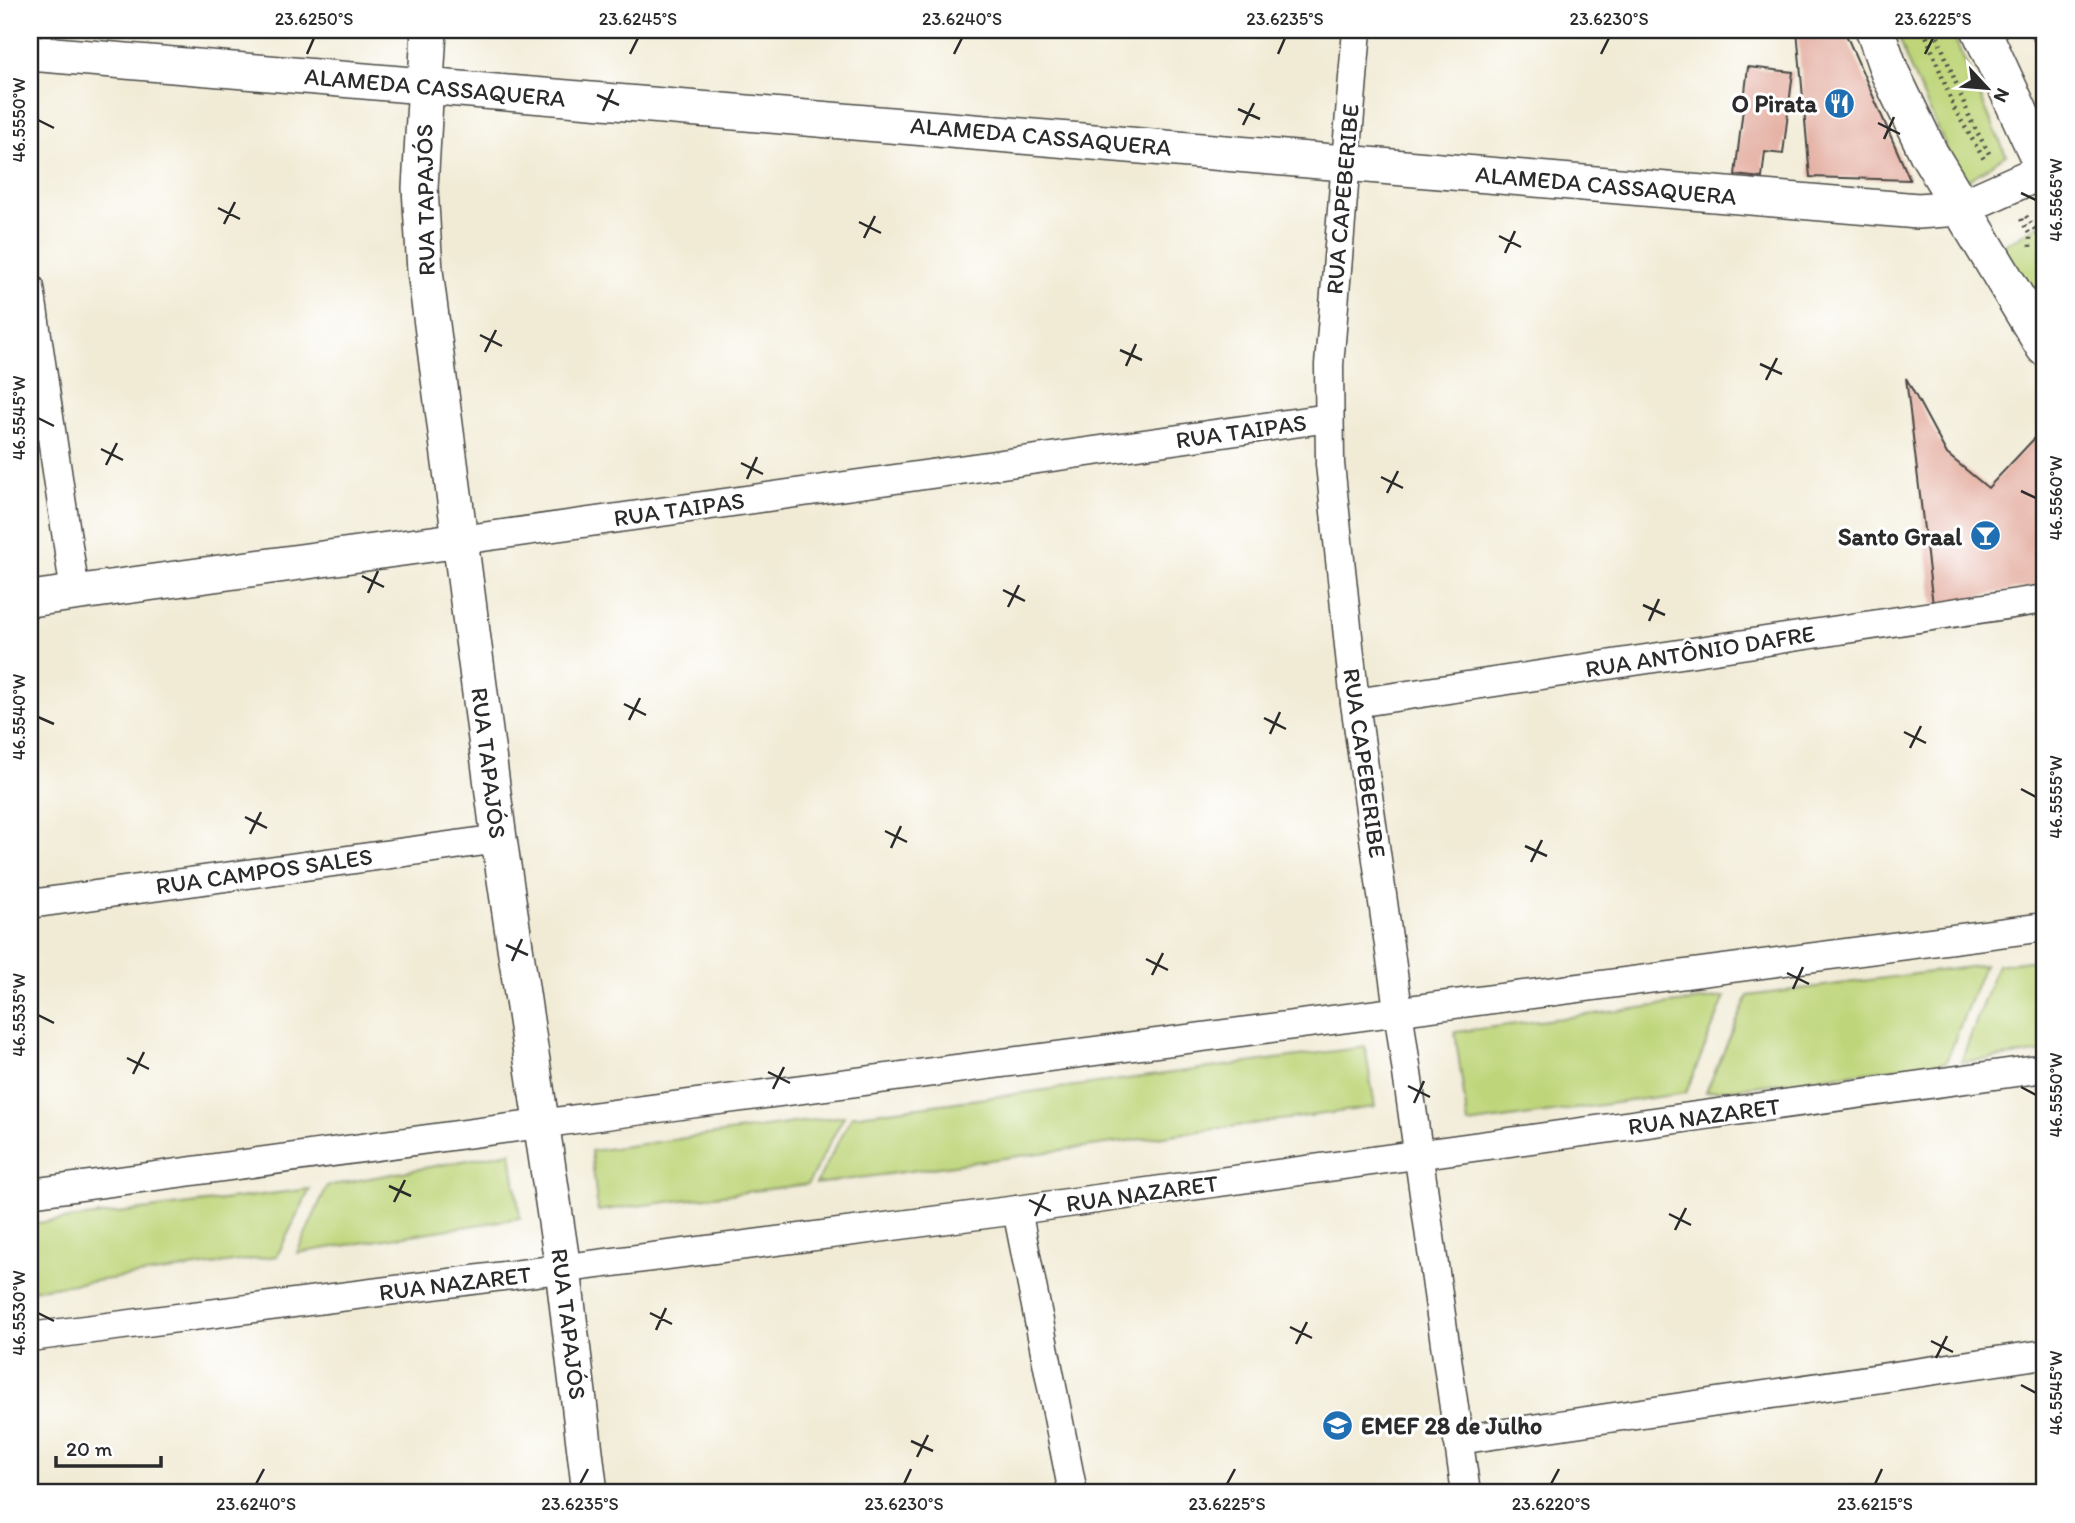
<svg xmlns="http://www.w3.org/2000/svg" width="2075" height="1523" font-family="Itim,sans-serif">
<rect width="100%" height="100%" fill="#fff"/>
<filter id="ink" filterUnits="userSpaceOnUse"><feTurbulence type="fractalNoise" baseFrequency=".0143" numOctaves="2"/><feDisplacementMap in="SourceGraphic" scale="14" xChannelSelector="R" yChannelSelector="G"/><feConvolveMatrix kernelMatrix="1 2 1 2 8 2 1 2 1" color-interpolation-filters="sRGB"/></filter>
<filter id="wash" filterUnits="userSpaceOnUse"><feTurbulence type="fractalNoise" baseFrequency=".00686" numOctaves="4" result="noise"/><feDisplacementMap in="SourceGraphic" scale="28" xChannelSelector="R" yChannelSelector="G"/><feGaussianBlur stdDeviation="1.57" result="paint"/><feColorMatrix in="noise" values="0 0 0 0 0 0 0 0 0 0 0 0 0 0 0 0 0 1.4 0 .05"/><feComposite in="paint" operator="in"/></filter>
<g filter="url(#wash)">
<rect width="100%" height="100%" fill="#f1ebd5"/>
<g fill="#bed579" stroke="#748052" stroke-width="2">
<polygon points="1897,30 1951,30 2006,155 1963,184 1908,63"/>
<polygon points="2042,223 2045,227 2045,318 1999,248"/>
<polygon points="2045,959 2045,1052 1961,1062 1997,965"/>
<polygon points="1984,965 1946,1062 1706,1092 1748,996"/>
<polygon points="1725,997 1686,1093 1468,1124 1455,1032"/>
<polygon points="1365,1047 1375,1107 816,1184 852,1116"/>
<polygon points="844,1116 808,1184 598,1211 591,1151"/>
<polygon points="511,1152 520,1218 297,1253 327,1186"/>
<polygon points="310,1189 277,1256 30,1290 30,1224"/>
</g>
<g id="blocks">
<g fill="#e1a596">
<polygon points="1797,30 1844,30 1910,180 1810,177"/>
<polygon points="2030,30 2045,30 2045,55 2041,57"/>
<polygon points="1748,67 1793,72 1783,154 1765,152 1762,178 1735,175"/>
<polygon points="1906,378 1947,454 1988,488 2045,427 2045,584 1933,605"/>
</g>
</g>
</g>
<g filter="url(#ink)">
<use href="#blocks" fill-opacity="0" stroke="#494844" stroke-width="2"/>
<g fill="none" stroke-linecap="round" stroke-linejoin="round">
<defs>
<g id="minor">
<polyline points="1357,30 1329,365 1330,464 1355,703 1466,1493"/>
<polyline points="30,288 75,593"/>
<polyline points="461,540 1329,418"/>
<polyline points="1355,703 2045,599"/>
<polyline points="30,904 499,839"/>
<path d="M30 1193C701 1099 1374 1017 2045 927"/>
<polyline points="1017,1210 1073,1493"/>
<polyline points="30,1337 1017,1210 2045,1068"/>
<polyline points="1458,1440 2045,1354"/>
</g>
<g id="tertiary">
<polyline points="429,30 420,188 425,271 499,839 563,1269 590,1493"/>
<polyline points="30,53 1918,211 1960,208 2045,170"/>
<polyline points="30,599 461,540"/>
</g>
<g id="primary">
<polyline points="1875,30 1890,73 1929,154 2045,347"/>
<polyline points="1981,30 2045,169"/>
</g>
</defs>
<use href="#minor" stroke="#494844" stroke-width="31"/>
<use href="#tertiary" stroke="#494844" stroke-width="38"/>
<use href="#primary" stroke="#494844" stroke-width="41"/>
<g stroke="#494844" stroke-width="4.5" stroke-dasharray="2 5" stroke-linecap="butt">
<polyline points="1924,30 1955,110 1985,161"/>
<polyline points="1935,30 1971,121 1991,157"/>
<polyline points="2026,216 2045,245"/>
<polyline points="2021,219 2030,235 2030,250"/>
</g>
<use href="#minor" stroke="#fff" stroke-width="28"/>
<use href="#tertiary" stroke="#fff" stroke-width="35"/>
<use href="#primary" stroke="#fff" stroke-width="38"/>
</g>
</g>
<path fill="none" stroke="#2b2b2b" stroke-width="2.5" d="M307 54 314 38M630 54 638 38M954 54 962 38M1278 54 1285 38M1601 54 1609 38M1925 54 1933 38M597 95 619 105M1238 109 1260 119M603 111 613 89M38 120 54 128M1878 123 1900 134M1243 125 1254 103M1884 139 1894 117M2021 193 2036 200M218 208 240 219M859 222 881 233M224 224 235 202M1499 236 1521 247M864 238 875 216M1505 253 1515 231M480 335 502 346M1120 350 1142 360M485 352 496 330M1760 364 1782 374M1126 366 1136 344M1766 380 1777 358M38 418 54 426M101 449 123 460M741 463 763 474M106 465 117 443M1381 477 1403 488M747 479 757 457M2021 491 2036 498M1387 493 1398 471M362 576 384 587M1003 590 1025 601M368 593 378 571M1643 605 1665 615M1008 607 1019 585M1649 621 1659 599M624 704 646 715M38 717 54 724M1264 718 1286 729M629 720 640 698M1904 732 1926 743M1270 734 1280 712M1910 748 1921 726M2021 789 2036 797M245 817 267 828M885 831 907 842M250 834 261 812M1525 846 1547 856M891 848 901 826M1531 862 1542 840M506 945 528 955M1146 959 1168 970M512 961 522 939M1787 973 1809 984M1152 975 1163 953M1793 989 1803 967M38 1015 54 1023M127 1058 149 1069M768 1072 790 1083M133 1074 144 1052M1408 1086 1430 1097M2021 1087 2036 1095M773 1089 784 1067M1414 1103 1424 1081M389 1186 411 1196M1029 1200 1051 1211M394 1202 405 1180M1669 1214 1691 1225M1035 1216 1045 1194M1675 1230 1686 1208M38 1313 54 1321M650 1313 672 1324M1290 1327 1312 1338M656 1330 666 1308M1931 1341 1953 1352M1296 1344 1307 1322M1936 1358 1947 1336M2021 1385 2036 1393M911 1441 933 1451M917 1457 928 1435M256 1484 264 1469M580 1484 588 1469M904 1484 911 1469M1227 1484 1235 1469M1551 1484 1559 1469M1875 1484 1882 1469"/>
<defs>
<symbol id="restaurant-disc" viewBox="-11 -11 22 22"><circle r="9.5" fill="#1f6fb2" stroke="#fff"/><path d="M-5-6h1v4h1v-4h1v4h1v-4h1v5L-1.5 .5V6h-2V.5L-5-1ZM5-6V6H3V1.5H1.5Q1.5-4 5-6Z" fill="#fff"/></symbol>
<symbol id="bar-disc" viewBox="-11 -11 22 22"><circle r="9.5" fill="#1f6fb2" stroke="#fff"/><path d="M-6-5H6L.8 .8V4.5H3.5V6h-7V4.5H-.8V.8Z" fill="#fff"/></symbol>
<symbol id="school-disc" viewBox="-11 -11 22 22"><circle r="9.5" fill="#1f6fb2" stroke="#fff"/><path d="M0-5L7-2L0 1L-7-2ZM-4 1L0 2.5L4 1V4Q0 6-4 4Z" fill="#fff"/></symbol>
</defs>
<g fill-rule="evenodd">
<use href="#restaurant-disc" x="1822" y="86" width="35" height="35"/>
<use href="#bar-disc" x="1968" y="518" width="35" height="35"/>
<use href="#school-disc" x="1320" y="1408" width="35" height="35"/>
</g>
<g text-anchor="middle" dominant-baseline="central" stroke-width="6" stroke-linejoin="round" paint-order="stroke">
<g font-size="24" fill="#2b2b2b" stroke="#fff">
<text transform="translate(435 87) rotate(5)">ALAMEDA CASSAQUERA</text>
<text transform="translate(1041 136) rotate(5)">ALAMEDA CASSAQUERA</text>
<text transform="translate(1606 185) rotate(5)">ALAMEDA CASSAQUERA</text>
<text transform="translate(1342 199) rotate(-85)">RUA CAPEBERIBE</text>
<text transform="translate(425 200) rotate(-91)">RUA TAPAJÓS</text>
<text transform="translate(1241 431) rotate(-8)">RUA TAIPAS</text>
<text transform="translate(679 509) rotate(-8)">RUA TAIPAS</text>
<text transform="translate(1700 651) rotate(-9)">RUA ANTÔNIO DAFRE</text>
<text transform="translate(489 763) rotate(83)">RUA TAPAJÓS</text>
<text transform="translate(1365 763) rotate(82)">RUA CAPEBERIBE</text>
<text transform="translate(264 871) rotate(-8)">RUA CAMPOS SALES</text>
<text transform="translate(1704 1116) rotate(-8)">RUA NAZARET</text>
<text transform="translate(1142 1193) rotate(-8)">RUA NAZARET</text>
<text transform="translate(455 1283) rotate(-7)">RUA NAZARET</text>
<text transform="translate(569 1324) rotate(83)">RUA TAPAJÓS</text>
</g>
<g font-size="24" font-weight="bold" fill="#2b2b2b" stroke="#fff" text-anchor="end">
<text x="1817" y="103">O Pirata</text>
<text x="1962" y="536">Santo Graal</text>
<text x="1361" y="1425" text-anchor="start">EMEF 28 de Julho</text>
</g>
</g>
<rect width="2075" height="1523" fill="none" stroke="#fff" stroke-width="77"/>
<g transform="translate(1987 88) rotate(116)" stroke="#ffffff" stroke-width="5" paint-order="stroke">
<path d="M0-5L12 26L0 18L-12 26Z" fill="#2b2b2b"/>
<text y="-10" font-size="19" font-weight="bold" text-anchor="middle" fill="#2b2b2b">N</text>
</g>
<path d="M56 1456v10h105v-10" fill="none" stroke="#2b2b2b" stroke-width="3.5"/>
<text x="66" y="1456" font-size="21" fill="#2b2b2b" stroke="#ffffff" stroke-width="5" paint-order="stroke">20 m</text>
<rect x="38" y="38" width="1998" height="1446" fill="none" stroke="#2b2b2b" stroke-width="2.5"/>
<g font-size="18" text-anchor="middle" fill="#2b2b2b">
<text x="314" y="25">23.6250°S</text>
<text x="638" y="25">23.6245°S</text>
<text x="962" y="25">23.6240°S</text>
<text x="1285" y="25">23.6235°S</text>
<text x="1609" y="25">23.6230°S</text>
<text x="1933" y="25">23.6225°S</text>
<text transform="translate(19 120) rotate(-90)" y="6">46.5550°W</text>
<text transform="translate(2056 200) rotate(-90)" y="6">46.5565°W</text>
<text transform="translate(19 418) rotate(-90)" y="6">46.5545°W</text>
<text transform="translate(2056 498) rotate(-90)" y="6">46.5560°W</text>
<text transform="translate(19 717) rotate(-90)" y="6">46.5540°W</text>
<text transform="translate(2056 797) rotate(-90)" y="6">46.5555°W</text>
<text transform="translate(19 1015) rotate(-90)" y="6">46.5535°W</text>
<text transform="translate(2056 1095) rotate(-90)" y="6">46.5550°W</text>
<text transform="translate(19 1313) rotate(-90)" y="6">46.5530°W</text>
<text transform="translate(2056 1393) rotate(-90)" y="6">46.5545°W</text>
<text x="256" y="1510">23.6240°S</text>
<text x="580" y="1510">23.6235°S</text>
<text x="904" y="1510">23.6230°S</text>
<text x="1227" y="1510">23.6225°S</text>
<text x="1551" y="1510">23.6220°S</text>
<text x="1875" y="1510">23.6215°S</text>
</g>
</svg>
